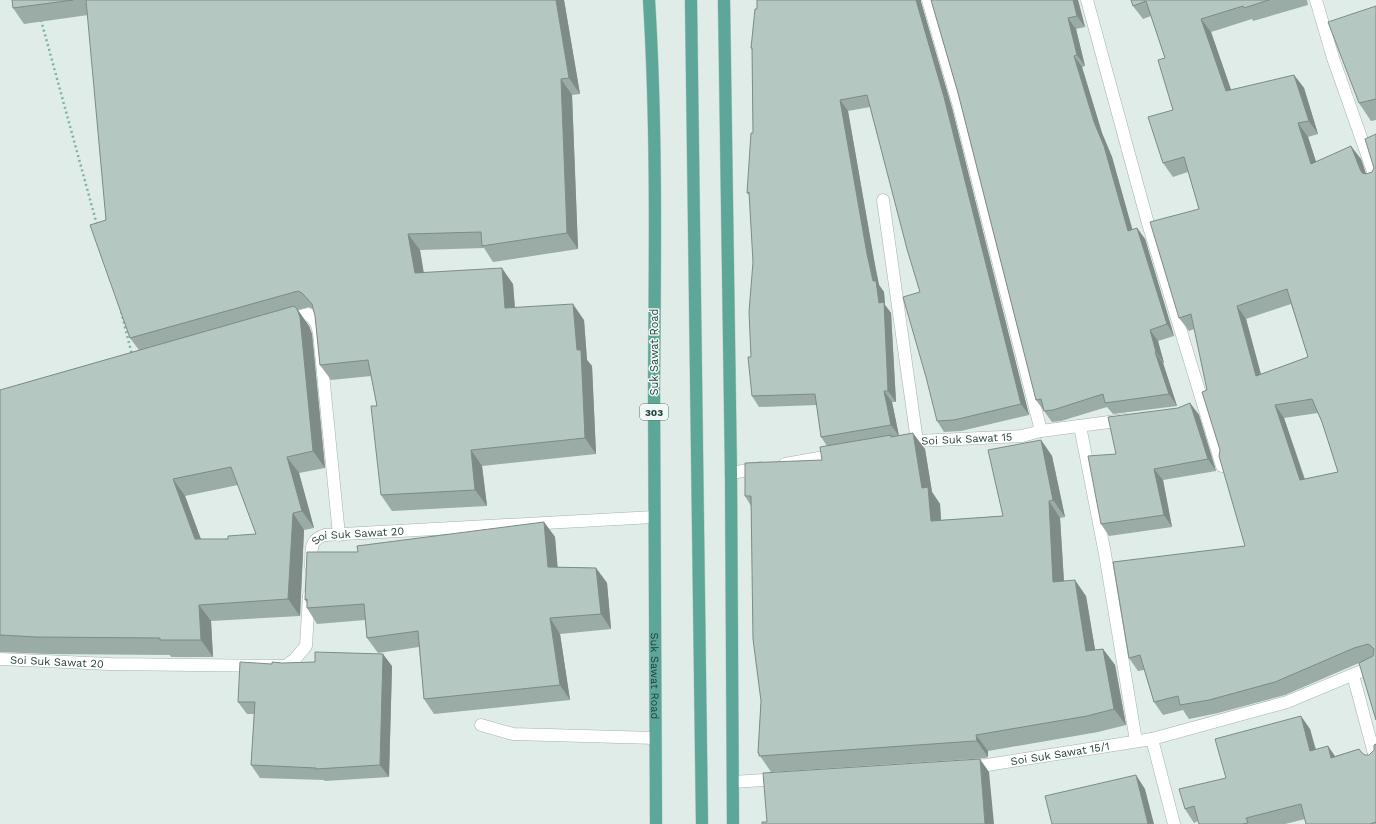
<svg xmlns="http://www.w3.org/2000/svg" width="1376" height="824" font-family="'Work Sans',sans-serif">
<rect width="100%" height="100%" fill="#dfece7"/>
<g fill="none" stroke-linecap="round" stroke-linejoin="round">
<defs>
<g id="minor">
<polyline points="928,0 959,106 1041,431"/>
<polyline points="1087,0 1147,220 1222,466"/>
<polyline points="1316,0 1333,58 1376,180"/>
<polyline points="883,200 917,441"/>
<polyline points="286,320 308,314 316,322 319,333 339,535"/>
<polyline points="1080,426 1105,554 1136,741"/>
<path id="s1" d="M904 443 917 441 1022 436 1041 431 1124 420"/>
<polyline points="785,464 836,455"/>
<polyline points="731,473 761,468"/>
<path id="s2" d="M311 567C312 552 308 540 325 535L654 517"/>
<path id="s3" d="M0 659 110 664 285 666 294 660 306 646 309 595"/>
<polyline points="1353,675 1376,761"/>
<polyline points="481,725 513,734 655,738"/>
<polyline points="1152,739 1174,824"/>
<path id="s4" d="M970 766 987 765 1152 739 1287 702 1376 665"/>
<polyline points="733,782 780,779"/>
</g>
<g id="major">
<path id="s5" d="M649 0C657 130 655 259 654 389 654 534 655 679 656 824"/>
<polyline points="691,0 702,824"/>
<polyline points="724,0 731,473 733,824"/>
</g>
</defs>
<use href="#minor" stroke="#a1b4af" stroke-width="13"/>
<use href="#major" stroke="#c0c9c7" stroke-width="13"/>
<g stroke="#7bb4a5" stroke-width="2.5" stroke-dasharray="2 3" stroke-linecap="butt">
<polyline points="41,20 97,225"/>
<polyline points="120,307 132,355"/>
</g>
<use href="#minor" stroke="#fff" stroke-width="12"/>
<use href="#major" stroke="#5da798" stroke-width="12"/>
</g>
<g fill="#9baba5" fill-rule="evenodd">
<path d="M12 0H564L580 94 572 95 578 249 493 262 484 248 420 250 424 273 513 284 515 307 584 320 587 360 592 366 596 454 482 466 487 506 392 511 381 495 377 406 371 376 331 380 320 365 315 316 313 309 309 307 298 310 309 326 312 334 325 468 299 473 314 528 304 530 300 616 211 621 213 657H171L170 655 48 654 0 652V390L139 350 130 338 106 220 88 15 24 24 13 8ZM238 485 256 534 228 539H201L185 496Z"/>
<polygon points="757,0 921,0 921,2 952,108 1029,415 961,431 944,432 937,421 920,292 870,107 848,111 875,265 879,285 884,292 885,305 891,313 896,402 892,402 899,436 925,449 932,492 940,504 941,520 1003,516 1041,440 1052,456 1065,517 1060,518 1064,581 1086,596 1095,650 1103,649 1115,665 1126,725 1098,732 988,751 988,757 986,758 771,772 758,753 761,701 751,506 745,496 822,460 827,446 821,437 817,405 759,407 752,396 751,357 753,262 750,196 747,193 753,133 752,50 751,48 757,9"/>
<polygon points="931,0 1078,0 1085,27 1076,29 1085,66 1082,67 1102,133 1112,157 1132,230 1137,228 1145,239 1174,336 1158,341 1164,363 1163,363 1177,406 1113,414 1107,407 1061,421 1052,422 1036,400 958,93"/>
<path d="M1131 0H1307L1308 5 1253 21 1252 19 1211 32 1231 90 1294 75 1304 88 1318 134 1308 137 1316 162 1361 159 1366 174 1372 172 1374 168 1376 134V720L1359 663 1285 695 1218 713 1189 719 1183 710 1163 715 1154 702 1144 670 1138 671 1129 658 1245 546 1220 450 1194 329 1189 331 1179 318 1199 209 1188 172 1173 177 1163 163 1173 110 1165 58 1151 16 1143 19 1133 6ZM1291 304 1308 357 1261 374 1246 319ZM1318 413 1322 422 1338 472 1305 479 1284 418Z"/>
<polygon points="1376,6 1376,120 1371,121 1359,103"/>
<polygon points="1190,403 1199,415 1216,471 1163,480 1172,527 1109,536 1101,524 1116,454 1178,408"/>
<polygon points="544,522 555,537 557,567 596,568 607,583 611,629 560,634 570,700 434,714 424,699 419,647 378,653 367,638 365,620 317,624 307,608 307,603 305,600 358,552"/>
<polygon points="282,663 392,666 389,777 325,781 324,780 260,778 251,765 254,714 247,714 238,702 272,664"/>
<polygon points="1310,729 1316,749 1335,756 1359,749 1362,754 1365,755 1369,755 1374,750 1376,744 1376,824 1306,824 1305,819 1285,824 1199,824 1198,821 1194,823 1185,809 1226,778"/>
</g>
<g fill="#7e8b86">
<polygon points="556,0 564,0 580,94 569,78"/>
<polygon points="916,0 921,0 921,2 952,108 1029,415 1021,404"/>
<polygon points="1073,0 1078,0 1085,27 1077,16"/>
<polygon points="1068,18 1076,29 1085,66 1077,55"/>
<polygon points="1201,19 1211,32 1236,104 1226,91"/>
<polygon points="1074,56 1082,67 1102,133 1112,157 1136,242 1128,231"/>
<polygon points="1294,75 1304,88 1318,134 1309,121"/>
<polygon points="561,79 572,95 578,249 567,233"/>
<polygon points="840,100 848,111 875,265 879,285 884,292 885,305 891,313 896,402 888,391 879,303 873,281 867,254"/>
<polygon points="1298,123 1308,137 1321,177 1311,164"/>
<polygon points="1351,146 1361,159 1369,183 1360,169"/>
<polygon points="1137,228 1145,239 1174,336 1167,324"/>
<polygon points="408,234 420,250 426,289 415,273"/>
<polygon points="502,268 513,284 516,324 505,308"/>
<polygon points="573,304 584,320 587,360 592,366 596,454 585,438 577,350"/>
<polygon points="1237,306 1246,319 1265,390 1256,376"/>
<polygon points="297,309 309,326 312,334 325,468 313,451"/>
<polygon points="1150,330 1158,341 1164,363 1156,352"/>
<polygon points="1155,352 1163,363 1177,406 1169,394"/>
<polygon points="884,391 892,402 899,436 891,425"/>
<polygon points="1190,403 1199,415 1216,471 1208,459"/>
<polygon points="1275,405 1284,418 1309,493 1300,480"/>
<polygon points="913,433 925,449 932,492 940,504 942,537 931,521 922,488"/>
<polygon points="1041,440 1052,456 1065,517 1053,500"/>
<polygon points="471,450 482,466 487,506 475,490"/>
<polygon points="287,457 299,473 314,528 302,511"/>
<polygon points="1154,469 1163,480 1172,527 1164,515"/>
<polygon points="173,479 185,496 207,556 195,539"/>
<polygon points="1049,501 1060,518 1065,599 1053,582"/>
<polygon points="293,513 304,530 300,616 288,599"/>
<polygon points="544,522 555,537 559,582 548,567"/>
<polygon points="596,568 607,583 611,629 601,614"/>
<polygon points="1075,580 1086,596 1098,667 1086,651"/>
<polygon points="199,605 211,621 213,657 201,640"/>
<polygon points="550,618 560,634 570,700 560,685"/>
<polygon points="1103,649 1115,665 1126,725 1114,709"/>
<polygon points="383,654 392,666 389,777 380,765"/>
<polygon points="1301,716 1310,729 1319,764 1310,751"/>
<polygon points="976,735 988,751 988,757 977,741"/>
<polygon points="1328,746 1337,759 1331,758"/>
<polygon points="980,759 989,772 994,824 985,824"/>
<polygon points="1136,775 1145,789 1154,824 1148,824"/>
</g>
<g fill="#b4c7c0" stroke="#7e8b86" fill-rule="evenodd">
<polygon points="12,0 73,0 13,8"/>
<polygon points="86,0 556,0 569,78 561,79 567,233 482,246 481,232 408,234 415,273 502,268 505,308 573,304 577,350 581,350 585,438 471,450 475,490 381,495 371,406 377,406 368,360 320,365 315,316 312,304 302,293 298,291 130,338 90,225 106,220"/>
<polygon points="757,0 916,0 944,97 1021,404 954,420 937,421 926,377 903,297 920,292 907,249 867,95 840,100 867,254 873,281 876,281 879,303 884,302 888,391 884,391 891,425 821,437 815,394 752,396 748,357 751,357 749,312 753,262 749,192 747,193 751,133 753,133 752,48 751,48 755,9 757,9"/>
<polygon points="931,0 1073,0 1077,16 1068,18 1077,55 1074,56 1094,122 1104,146 1128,231 1137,228 1167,324 1150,330 1156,352 1155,352 1169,394 1105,403 1103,394 1053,410 1044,411 1041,399 1036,400 958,93"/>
<path d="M1131 0H1269L1244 8 1243 6 1201 19 1226 91 1294 75 1309 121 1298 123 1311 164 1351 146 1360 169 1362 173 1366 174 1372 172 1374 168 1365 139 1376 134V720L1359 663 1373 656 1374 649 1371 646 1368 644 1354 648 1275 682 1209 700 1180 705 1178 696 1154 702 1140 655 1129 658 1113 562 1245 546 1219 456 1220 450 1202 392 1207 390 1191 314 1179 318 1150 222 1199 209 1184 157 1163 163 1148 117 1173 110 1158 60 1165 58 1146 1 1133 6ZM1287 289 1308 357 1256 376 1237 306ZM1312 399 1322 422 1338 472 1300 480 1275 405Z"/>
<polygon points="1376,6 1376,99 1359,103 1328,22"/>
<path d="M294 306 297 309 300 317 313 451 287 457 302 511 293 513 288 599 199 605 201 640H160V638L36 637 0 635V390ZM231 467 256 534 228 536V539H195L173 479Z"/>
<polygon points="1190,403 1208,459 1154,469 1164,515 1101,524 1088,456 1116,454 1108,417 1178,408"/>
<polygon points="913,433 922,488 928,487 931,521 1003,516 988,450 1041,440 1053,500 1049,501 1053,582 1075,580 1086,651 1103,649 1114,709 1087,716 976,735 977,741 975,741 759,756 759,753 758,753 761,701 753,639 751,496 745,496 745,463 822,460 820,447 891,435 891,437"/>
<polygon points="544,522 548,567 596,568 601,614 550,618 560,685 424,699 418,631 367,638 364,604 307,608 307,599 305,600 307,552 358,552 357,546"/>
<polygon points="315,652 383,654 380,765 316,769 316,768 251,765 255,702 238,702 240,662 272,664 272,662 282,663 315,662"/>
<polygon points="1301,716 1310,751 1328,746 1331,758 1359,749 1362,753 1365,755 1369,755 1374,750 1374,745 1376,744 1376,822 1370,824 1306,824 1301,804 1246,818 1248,823 1242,824 1199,824 1194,806 1185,809 1179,789 1226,778 1215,739"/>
<polygon points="980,759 985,824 762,824 762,822 767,822 763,773"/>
<polygon points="1136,775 1148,824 1052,824 1045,796"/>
</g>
<g text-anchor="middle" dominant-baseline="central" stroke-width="3" stroke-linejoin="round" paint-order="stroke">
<rect fill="#eff8f4" stroke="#5d7670" stroke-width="1" x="640" y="404" width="28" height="16" rx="3"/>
<g font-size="10" font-weight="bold" fill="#1e3e37">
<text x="654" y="412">303</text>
</g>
<g font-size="11" fill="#1e3e37" stroke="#eff8f4">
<text transform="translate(654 352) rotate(-90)">Suk Sawat Road</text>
<text stroke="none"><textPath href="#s1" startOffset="63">Soi Suk Sawat 15</textPath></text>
<text stroke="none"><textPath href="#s2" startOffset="71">Soi Suk Sawat 20</textPath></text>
<text stroke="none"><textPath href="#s3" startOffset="57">Soi Suk Sawat 20</textPath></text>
<text stroke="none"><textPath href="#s5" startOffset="676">Suk Sawat Road</textPath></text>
<text stroke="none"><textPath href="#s4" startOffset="91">Soi Suk Sawat 15/1</textPath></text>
</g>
</g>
</svg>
